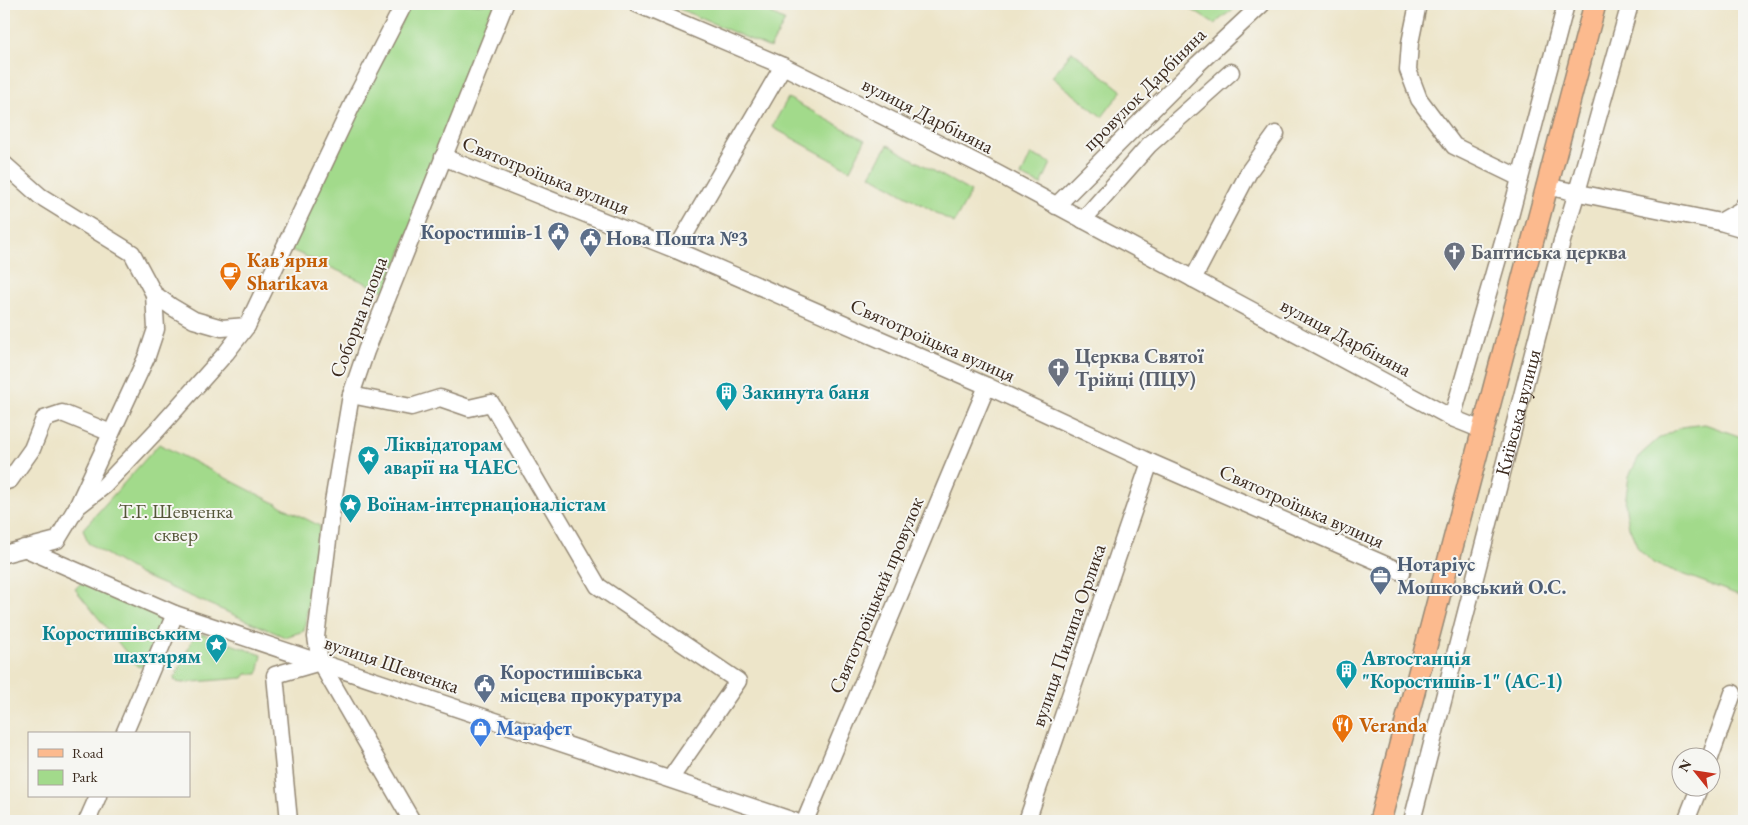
<svg xmlns="http://www.w3.org/2000/svg" width="1748" height="825" font-family="'EB Garamond',serif">
<rect width="100%" height="100%" fill="#f6f6f2"/>
<filter id="ink" filterUnits="userSpaceOnUse"><feTurbulence type="fractalNoise" baseFrequency=".02" numOctaves="2"/><feDisplacementMap in="SourceGraphic" scale="10" xChannelSelector="R" yChannelSelector="G"/><feConvolveMatrix kernelMatrix="1 2 1 2 8 2 1 2 1" color-interpolation-filters="sRGB"/></filter>
<filter id="wash" filterUnits="userSpaceOnUse"><feTurbulence type="fractalNoise" baseFrequency=".0096" numOctaves="4" result="noise"/><feDisplacementMap in="SourceGraphic" scale="20" xChannelSelector="R" yChannelSelector="G"/><feGaussianBlur stdDeviation="1.12" result="paint"/><feColorMatrix in="noise" values="0 0 0 0 0 0 0 0 0 0 0 0 0 0 0 0 0 1.4 0 .05"/><feComposite in="paint" operator="in"/></filter>
<g filter="url(#wash)">
<rect width="100%" height="100%" fill="#ede5c9"/>
<g fill="#a2da8b" stroke="#6e8254">
<polygon points="410,4 496,4 386,292 289,249"/>
<polygon points="668,4 761,4 759,7 785,21 770,48"/>
<polygon points="1183,4 1240,4 1214,24"/>
<polygon points="1072,51 1122,91 1102,117 1052,77"/>
<polygon points="788,98 865,140 850,170 772,127"/>
<polygon points="888,145 971,192 954,223 870,175"/>
<polygon points="1031,154 1051,163 1041,185 1021,176"/>
<polygon points="1705,424 1744,438 1744,597 1653,563 1638,548 1629,527 1625,503 1629,476 1640,455 1658,439 1681,427"/>
<polygon points="159,444 320,526 304,631 285,637 139,574 88,543 83,529"/>
<polygon points="87,577 153,613 158,617 160,627 142,667 137,666 75,589"/>
<polygon points="203,634 262,655 258,674 246,674 243,678 182,683 177,682 174,679 194,636"/>
</g>
</g>
<g filter="url(#ink)">
<g fill="none" stroke-linecap="round" stroke-linejoin="round">
<defs>
<g id="minor">
<polyline points="637,4 783,66 987,168 1452,418 1482,430"/>
<polyline points="1418,4 1410,43 1408,70 1419,99 1454,146 1520,178"/>
<polyline points="443,157 676,250 987,386 1150,462 1402,572"/>
<polyline points="4,164 40,196 132,253 154,294 172,307 194,320 222,328 247,326"/>
<polyline points="1545,186 1720,222 1744,229"/>
<polyline points="1056,206 1198,64 1262,4"/>
<polyline points="1083,220 1149,145 1231,72"/>
<polyline points="1720,222 1741,210 1744,205"/>
<polyline points="676,250 783,66"/>
<polyline points="1193,279 1250,170 1276,134"/>
<polyline points="351,395 411,407 440,398 469,408 491,403 598,586 738,681 670,779"/>
<polyline points="1452,418 1508,224 1566,4"/>
<polyline points="4,482 10,480 32,449 44,419 62,413 111,433"/>
<polyline points="77,507 104,486 159,428 226,353 247,326 354,101 404,4"/>
<polyline points="24,548 175,614 794,821"/>
<polyline points="4,554 57,540 77,507 147,356 156,329 154,294"/>
<polyline points="124,734 175,614"/>
<polyline points="1710,758 1733,693"/>
<polyline points="87,821 98,796"/>
<polyline points="289,821 275,675 320,662"/>
<polyline points="412,821 320,662 316,637 332,508 351,395 366,351 505,4"/>
<polyline points="805,821 987,386"/>
<polyline points="1027,821 1150,462"/>
<path id="s1" d="M1412 821 1562 241 1577 192 1630 4"/>
<polyline points="1686,821 1699,788"/>
</g>
<path id="major" d="M1380 821C1452 549 1521 276 1595 4"/>
</defs>
<use href="#minor" stroke="#948874" stroke-width="19"/>
<use href="#major" stroke="#948874" stroke-width="24"/>
<use href="#minor" stroke="#fff" stroke-width="16"/>
<use href="#major" stroke="#fcba8e" stroke-width="21"/>
</g>
</g>
<defs>
<symbol id="civic-pin" viewBox="-11 -11 22 30"><path d="M0 17L-7.5 6A9.5 9.5 0 1 1 7.5 6Z" fill="#5c6f8a" stroke="#f6f6f2"/><path d="M-.6-6.5H3V-4.5H.6V-3L4-1V1h2V6H-6V1h2V-1L-.6-3ZM-1.2 2.5V6h2.4V2.5Z" fill="#fff"/></symbol>
<symbol id="church-pin" viewBox="-11 -11 22 30"><path d="M0 17L-7.5 6A9.5 9.5 0 1 1 7.5 6Z" fill="#6b7280" stroke="#f6f6f2"/><path d="M-1.2-6h2.4v3.5h3.3v2.4h-3.3V6h-2.4V-.1h-3.3v-2.4h3.3Z" fill="#fff"/></symbol>
<symbol id="cafe-pin" viewBox="-11 -11 22 30"><path d="M0 17L-7.5 6A9.5 9.5 0 1 1 7.5 6Z" fill="#e8710a" stroke="#f6f6f2"/><path d="M-5.5-4.5H6V0H3Q3 3.5 0 3.5H-2.5Q-5.5 3.5-5.5 0ZM3-3.2v2h1.7v-2ZM-6 4.5H4V6H-6Z" fill="#fff"/></symbol>
<symbol id="building-pin" viewBox="-11 -11 22 30"><path d="M0 17L-7.5 6A9.5 9.5 0 1 1 7.5 6Z" fill="#0f9aa8" stroke="#f6f6f2"/><path d="M-4-6H4V6H1V3H-1V6H-4ZM-2.5-4.3h1.7v1.8h-1.7ZM.8-4.3h1.7v1.8H.8ZM-2.5-1h1.7V.8h-1.7ZM.8-1h1.7V.8H.8Z" fill="#fff"/></symbol>
<symbol id="sight-pin" viewBox="-11 -11 22 30"><path d="M0 17L-7.5 6A9.5 9.5 0 1 1 7.5 6Z" fill="#0f9aa8" stroke="#f6f6f2"/><path d="M0-6L1.8-2.2L6-1.7L2.9 1.2L3.7 5.4L0 3.3L-3.7 5.4L-2.9 1.2L-6-1.7L-1.8-2.2Z" fill="#fff"/></symbol>
<symbol id="office-pin" viewBox="-11 -11 22 30"><path d="M0 17L-7.5 6A9.5 9.5 0 1 1 7.5 6Z" fill="#5c6f8a" stroke="#f6f6f2"/><path d="M-6-3h4V-5.5h4V-3h4V5H-6ZM-1-4.5V-3h2v-1.5ZM-6 0V1H6V0Z" fill="#fff"/></symbol>
<symbol id="restaurant-pin" viewBox="-11 -11 22 30"><path d="M0 17L-7.5 6A9.5 9.5 0 1 1 7.5 6Z" fill="#e8710a" stroke="#f6f6f2"/><path d="M-5-6h1v4h1v-4h1v4h1v-4h1v5L-1.5 .5V6h-2V.5L-5-1ZM5-6V6H3V1.5H1.5Q1.5-4 5-6Z" fill="#fff"/></symbol>
<symbol id="shop-pin" viewBox="-11 -11 22 30"><path d="M0 17L-7.5 6A9.5 9.5 0 1 1 7.5 6Z" fill="#3f7fe0" stroke="#f6f6f2"/><path d="M-5-2.5h2.3a2.7 3.5 0 0 1 5.4 0H5L5.5 6h-11ZM-1.5-2.5h3a1.5 2.3 0 0 0-3 0Z" fill="#fff"/></symbol>
</defs>
<g fill-rule="evenodd">
<use href="#civic-pin" x="546" y="220" width="25" height="34"/>
<use href="#civic-pin" x="578" y="226" width="25" height="34"/>
<use href="#church-pin" x="1442" y="240" width="25" height="34"/>
<use href="#cafe-pin" x="218" y="260" width="25" height="34"/>
<use href="#church-pin" x="1046" y="356" width="25" height="34"/>
<use href="#building-pin" x="714" y="380" width="25" height="34"/>
<use href="#sight-pin" x="356" y="444" width="25" height="34"/>
<use href="#sight-pin" x="338" y="492" width="25" height="34"/>
<use href="#office-pin" x="1368" y="564" width="25" height="34"/>
<use href="#sight-pin" x="204" y="632" width="25" height="34"/>
<use href="#building-pin" x="1334" y="658" width="25" height="34"/>
<use href="#civic-pin" x="472" y="672" width="25" height="34"/>
<use href="#restaurant-pin" x="1330" y="712" width="25" height="34"/>
<use href="#shop-pin" x="468" y="716" width="25" height="34"/>
</g>
<g text-anchor="middle" dominant-baseline="central" stroke-width="4" stroke-linejoin="round" paint-order="stroke">
<g font-size="20" fill="#3b2a1e" stroke="#f6f6f2">
<text transform="translate(1144 89) rotate(-45)">провулок Дарбіняна</text>
<text transform="translate(928 115) rotate(27)">вулиця Дарбіняна</text>
<text transform="translate(546 175) rotate(22)">Святотроїцька вулиця</text>
<text transform="translate(358 317) rotate(-69)">Соборна площа</text>
<text transform="translate(1346 337) rotate(28)">вулиця Дарбіняна</text>
<text transform="translate(933 340) rotate(24)">Святотроїцька вулиця</text>
<text stroke="none"><textPath href="#s1" startOffset="422">Київська вулиця</textPath></text>
<text transform="translate(1302 506) rotate(24)">Святотроїцька вулиця</text>
<text transform="translate(876 595) rotate(-67)">Святотроїцький провулок</text>
<text transform="translate(1068 635) rotate(-71)">вулиця Пилипа Орлика</text>
<text transform="translate(392 664) rotate(19)">вулиця Шевченка</text>
</g>
<g font-size="20" font-weight="bold" fill="#4e5e75" stroke="#f6f6f2" text-anchor="start">
<text x="543" y="232" text-anchor="end">Коростишів-1</text>
<text x="606" y="238">Нова Пошта №3</text>
<text x="1397" y="564">Нотаріус<tspan x="1397" dy="23">Мошковський О.С.</tspan></text>
<text x="500" y="672">Коростишівська<tspan x="500" dy="23">місцева прокуратура</tspan></text>
</g>
<g font-size="20" font-weight="bold" fill="#5b616d" stroke="#f6f6f2" text-anchor="start">
<text x="1471" y="252">Баптиська церква</text>
<text x="1075" y="356">Церква Святої<tspan x="1075" dy="23">Трійці (ПЦУ)</tspan></text>
</g>
<g font-size="20" font-weight="bold" fill="#c56008" stroke="#f6f6f2" text-anchor="start">
<text x="247" y="260">Кав’ярня<tspan x="247" dy="23">Sharikava</tspan></text>
<text x="1359" y="725">Veranda</text>
</g>
<g font-size="20" font-weight="bold" fill="#0d838f" stroke="#f6f6f2" text-anchor="start">
<text x="742" y="392">Закинута баня</text>
<text x="384" y="444">Ліквідаторам<tspan x="384" dy="23">аварії на ЧАЕС</tspan></text>
<text x="367" y="504">Воїнам-інтернаціоналістам</text>
<text x="201" y="633" text-anchor="end">Коростишівським<tspan x="201" dy="23">шахтарям</tspan></text>
<text x="1362" y="658">Автостанція<tspan x="1362" dy="23">"Коростишів-1" (АС-1)</tspan></text>
</g>
<g font-size="20" fill="#555639" stroke="#f6f6f2">
<text x="176" y="511">Т.Г. Шевченка<tspan x="176" dy="23">сквер</tspan></text>
</g>
<g font-size="20" font-weight="bold" fill="#366cbe" stroke="#f6f6f2" text-anchor="start">
<text x="496" y="728">Марафет</text>
</g>
</g>
<rect width="1748" height="825" fill="none" stroke="#f6f6f2" stroke-width="20"/>
<rect x="28" y="732" width="162" height="65" fill="#f6f6f2" stroke="#aba49d"/>
<rect x="38" y="749" width="25" height="8" fill="#fcba8e" stroke="#aba49d"/>
<text x="72" y="758" font-size="15" fill="#3b2a1e">Road</text>
<rect x="38" y="770" width="25" height="15" fill="#a2da8b" stroke="#aba49d"/>
<text x="72" y="782" font-size="15" fill="#3b2a1e">Park</text>
<g transform="translate(1696 772) rotate(300)"><circle r="24" fill="#f6f6f2" stroke="#aba49d"/>
<path d="M0-4L9 19L0 12L-9 19Z" fill="#c8321e"/>
<text y="-8" font-size="14" font-weight="bold" text-anchor="middle" fill="#3b2a1e">N</text>
</g>
</svg>
